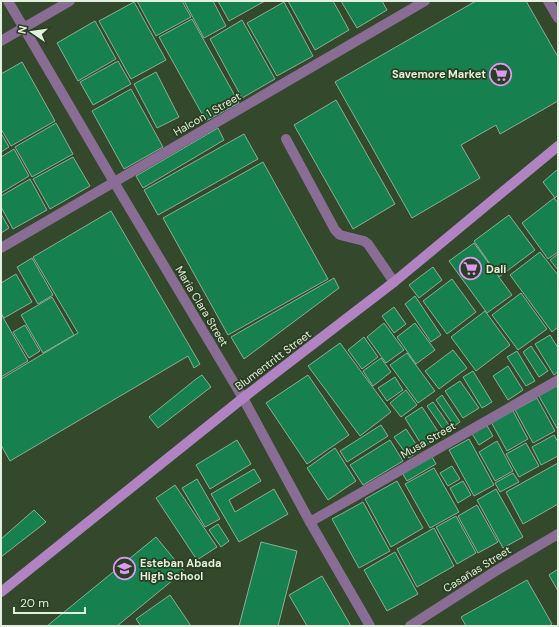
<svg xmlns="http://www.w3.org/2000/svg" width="559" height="627" font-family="'DM Sans',sans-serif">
<rect width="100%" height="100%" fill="#34482b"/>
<g fill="#16814e" stroke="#8aaf97">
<polygon points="137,1 182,1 191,17 156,36"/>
<polygon points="184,1 213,1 226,26 204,38"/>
<polygon points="218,1 265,1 229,21"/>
<polygon points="288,1 333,1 349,30 315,50"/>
<polygon points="341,1 382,1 387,10 357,28"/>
<polygon points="476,1 526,1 558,57 558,101 500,134 496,125 461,145 480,178 412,218 335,82"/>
<polygon points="134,2 166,60 131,79 99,21"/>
<polygon points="284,2 313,56 277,76 247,23"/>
<polygon points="192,19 239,103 206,121 159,37"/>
<polygon points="242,20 275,79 242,98 210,39"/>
<polygon points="95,21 116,59 78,81 57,43"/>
<polygon points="118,61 131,84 93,105 80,82"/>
<polygon points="22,62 55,121 11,146 1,129 1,74"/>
<polygon points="156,72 179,117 157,128 134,84"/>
<polygon points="131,89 163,147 124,169 92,111"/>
<polygon points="336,100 395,204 353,229 294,125"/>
<polygon points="56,123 73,154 32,177 15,147"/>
<polygon points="218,128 224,140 143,188 136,176"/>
<polygon points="1,133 9,147 1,152"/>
<polygon points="244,134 258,159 158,215 144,190"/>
<polygon points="14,149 29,176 1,193 1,157"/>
<polygon points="73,157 90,186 50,209 33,179"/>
<polygon points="263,162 328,279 228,335 163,218"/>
<polygon points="558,169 558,195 555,198 543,182"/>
<polygon points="30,179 47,210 13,229 1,207 1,196"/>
<polygon points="554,198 558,203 558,252 548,259 522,223"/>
<polygon points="111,211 200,364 194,368 188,356 10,461 1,445 1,379 78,333 33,257"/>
<polygon points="1,214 9,228 1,233"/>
<polygon points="509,215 535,250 499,277 474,241"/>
<polygon points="474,243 512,295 487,313 449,261"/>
<polygon points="540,252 558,275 558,327 552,332 510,275"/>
<polygon points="558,254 558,270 550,260"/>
<polygon points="32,258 53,295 38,304 17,267"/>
<polygon points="433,267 442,280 419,298 409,285"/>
<polygon points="16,274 32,302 4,318 1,313 1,283"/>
<polygon points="334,278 339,288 244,359 231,337"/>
<polygon points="452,279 476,312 447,334 423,301"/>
<polygon points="521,293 547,329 518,350 492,315"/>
<polygon points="415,296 441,335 431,342 405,304"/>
<polygon points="52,297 74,335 43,353 21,315"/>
<polygon points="394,307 406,324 394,333 382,316"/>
<polygon points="485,311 510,345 476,371 451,337"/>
<polygon points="1,314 28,361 1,377"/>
<polygon points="384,323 404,350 386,363 367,337"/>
<polygon points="415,323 435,350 416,364 397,337"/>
<polygon points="25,325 40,351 29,358 13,332"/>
<polygon points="550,335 558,348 558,372 554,375 535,344"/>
<polygon points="364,337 378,357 362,369 348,350"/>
<polygon points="340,343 391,412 360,436 308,366"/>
<polygon points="531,346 548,371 539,377 523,352"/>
<polygon points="453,350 467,368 439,389 425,371"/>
<polygon points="517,351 535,381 526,386 507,357"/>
<polygon points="407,353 435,391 418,403 390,365"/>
<polygon points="381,358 391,372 373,386 363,371"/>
<polygon points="508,366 523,390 508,400 493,376"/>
<polygon points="473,371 492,402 482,408 463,377"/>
<polygon points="202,375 211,387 158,428 149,417 196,379"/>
<polygon points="308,375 349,435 307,464 266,403"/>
<polygon points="395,377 403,390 387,401 378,388"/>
<polygon points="460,381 479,408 463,418 445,391"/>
<polygon points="556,386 558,389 558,430 539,396"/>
<polygon points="406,390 417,405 401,417 390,403"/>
<polygon points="442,395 460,422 454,426 436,400"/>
<polygon points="537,398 555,431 533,443 515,410"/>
<polygon points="433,402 451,428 445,432 427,406"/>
<polygon points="422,407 441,436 423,447 405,418"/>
<polygon points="512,409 528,439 507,451 490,420"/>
<polygon points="486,424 493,436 479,445 471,432"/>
<polygon points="381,425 388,436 347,462 340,451"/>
<polygon points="406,429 420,450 409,458 394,437"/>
<polygon points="554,435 558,442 558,456 541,465 532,447"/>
<polygon points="469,439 494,485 474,496 449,450"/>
<polygon points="237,440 251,464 210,489 196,465"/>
<polygon points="390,440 403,461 363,485 350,465"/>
<polygon points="497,441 513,471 495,481 479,452"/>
<polygon points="526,443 539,466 519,477 506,454"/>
<polygon points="335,448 356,481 328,500 307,468"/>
<polygon points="431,455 436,464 407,481 401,471"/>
<polygon points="558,463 558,504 523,524 506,492"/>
<polygon points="452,466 460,479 448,486 440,473"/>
<polygon points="434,468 459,512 430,528 405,484"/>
<polygon points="254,469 261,481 229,500 235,512 274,489 288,514 239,542 211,494"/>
<polygon points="513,473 519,482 500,492 495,483"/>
<polygon points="197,479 220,519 205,527 182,488"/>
<polygon points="397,481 423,528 391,547 365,499"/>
<polygon points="463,481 471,495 458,503 450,488"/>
<polygon points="175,485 217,547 197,560 156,498"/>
<polygon points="496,489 523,537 503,548 477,500"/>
<polygon points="363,502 390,551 359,568 332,519"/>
<polygon points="477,505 498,542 478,553 458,516"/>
<polygon points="34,510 46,522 1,557 1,539"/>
<polygon points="456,516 476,553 457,564 436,527"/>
<polygon points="218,524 229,541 221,547 209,530"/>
<polygon points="434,528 454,566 417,587 397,549"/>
<polygon points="156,537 184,571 117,626 47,626"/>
<polygon points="261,542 297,551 278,626 239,626"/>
<polygon points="395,552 418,594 387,611 364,570"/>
<polygon points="558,569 558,591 549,575"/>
<polygon points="322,576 351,626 307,626 289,595"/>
<polygon points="527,580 552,624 549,626 466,626 461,617"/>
<polygon points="170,595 191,626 141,626 136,619"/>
</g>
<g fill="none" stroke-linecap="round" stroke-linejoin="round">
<g stroke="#896d95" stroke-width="10">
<polyline points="548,1 558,18"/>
<polyline points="286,139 335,230 340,235 364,241 368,244 394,282"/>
</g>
<g stroke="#896d95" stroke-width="10">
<polyline points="1,41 70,1"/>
<polyline points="1,248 425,1"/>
<polyline points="310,522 558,380"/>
<polyline points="410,626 494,572 558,534"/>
</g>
<polyline stroke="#896d95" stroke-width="10" points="8,1 114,182 243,398 310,522 370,626"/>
<polyline stroke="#b183c3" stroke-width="10" points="1,592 243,398 394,282 558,146"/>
</g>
<defs>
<symbol id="supermarket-ring" viewBox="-11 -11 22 22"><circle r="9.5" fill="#2a3e21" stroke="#db99f5" stroke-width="1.5"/><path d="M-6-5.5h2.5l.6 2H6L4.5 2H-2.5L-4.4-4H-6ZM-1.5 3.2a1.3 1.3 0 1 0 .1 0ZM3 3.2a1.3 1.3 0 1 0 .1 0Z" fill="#db99f5"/></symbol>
<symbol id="school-ring" viewBox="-11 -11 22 22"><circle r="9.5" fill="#2a3e21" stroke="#db99f5" stroke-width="1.5"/><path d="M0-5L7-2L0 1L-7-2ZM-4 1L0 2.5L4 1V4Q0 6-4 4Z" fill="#db99f5"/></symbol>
</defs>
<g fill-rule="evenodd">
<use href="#supermarket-ring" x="488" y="62" width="25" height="25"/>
<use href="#supermarket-ring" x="458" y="256" width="25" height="25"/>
<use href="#school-ring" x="112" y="556" width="25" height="25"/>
</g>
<g text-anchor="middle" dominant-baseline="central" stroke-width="3.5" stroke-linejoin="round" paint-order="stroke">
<g font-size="11" font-weight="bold" fill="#e4f0df" stroke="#2a3e21" text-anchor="start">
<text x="486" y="74" text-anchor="end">Savemore Market</text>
<text x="486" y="269">Dali</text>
<text x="140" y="563">Esteban Abada<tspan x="140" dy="13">High School</tspan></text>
</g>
<g font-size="11" fill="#e4f0df" stroke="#2a3e21">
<text transform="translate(207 114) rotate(-30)">Halcon 1 Street</text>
<text transform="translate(202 306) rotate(59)">Maria Clara Street</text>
<text transform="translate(273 360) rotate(-37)">Blumentritt Street</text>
<text transform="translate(428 440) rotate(-30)">Musa Street</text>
<text transform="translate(477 569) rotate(-32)">Casañas Street</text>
</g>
</g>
<rect width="559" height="627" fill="none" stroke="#e4f0df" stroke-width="4"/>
<g transform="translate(32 32) rotate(283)" stroke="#2a3e21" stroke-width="3" paint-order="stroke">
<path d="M0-3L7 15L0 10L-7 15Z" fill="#e4f0df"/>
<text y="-6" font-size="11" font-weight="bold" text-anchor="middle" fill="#e4f0df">N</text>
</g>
<path d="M14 607v6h71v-6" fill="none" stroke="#e4f0df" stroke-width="2"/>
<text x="20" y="607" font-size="12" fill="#e4f0df" stroke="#2a3e21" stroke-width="3" paint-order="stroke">20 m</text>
</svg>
